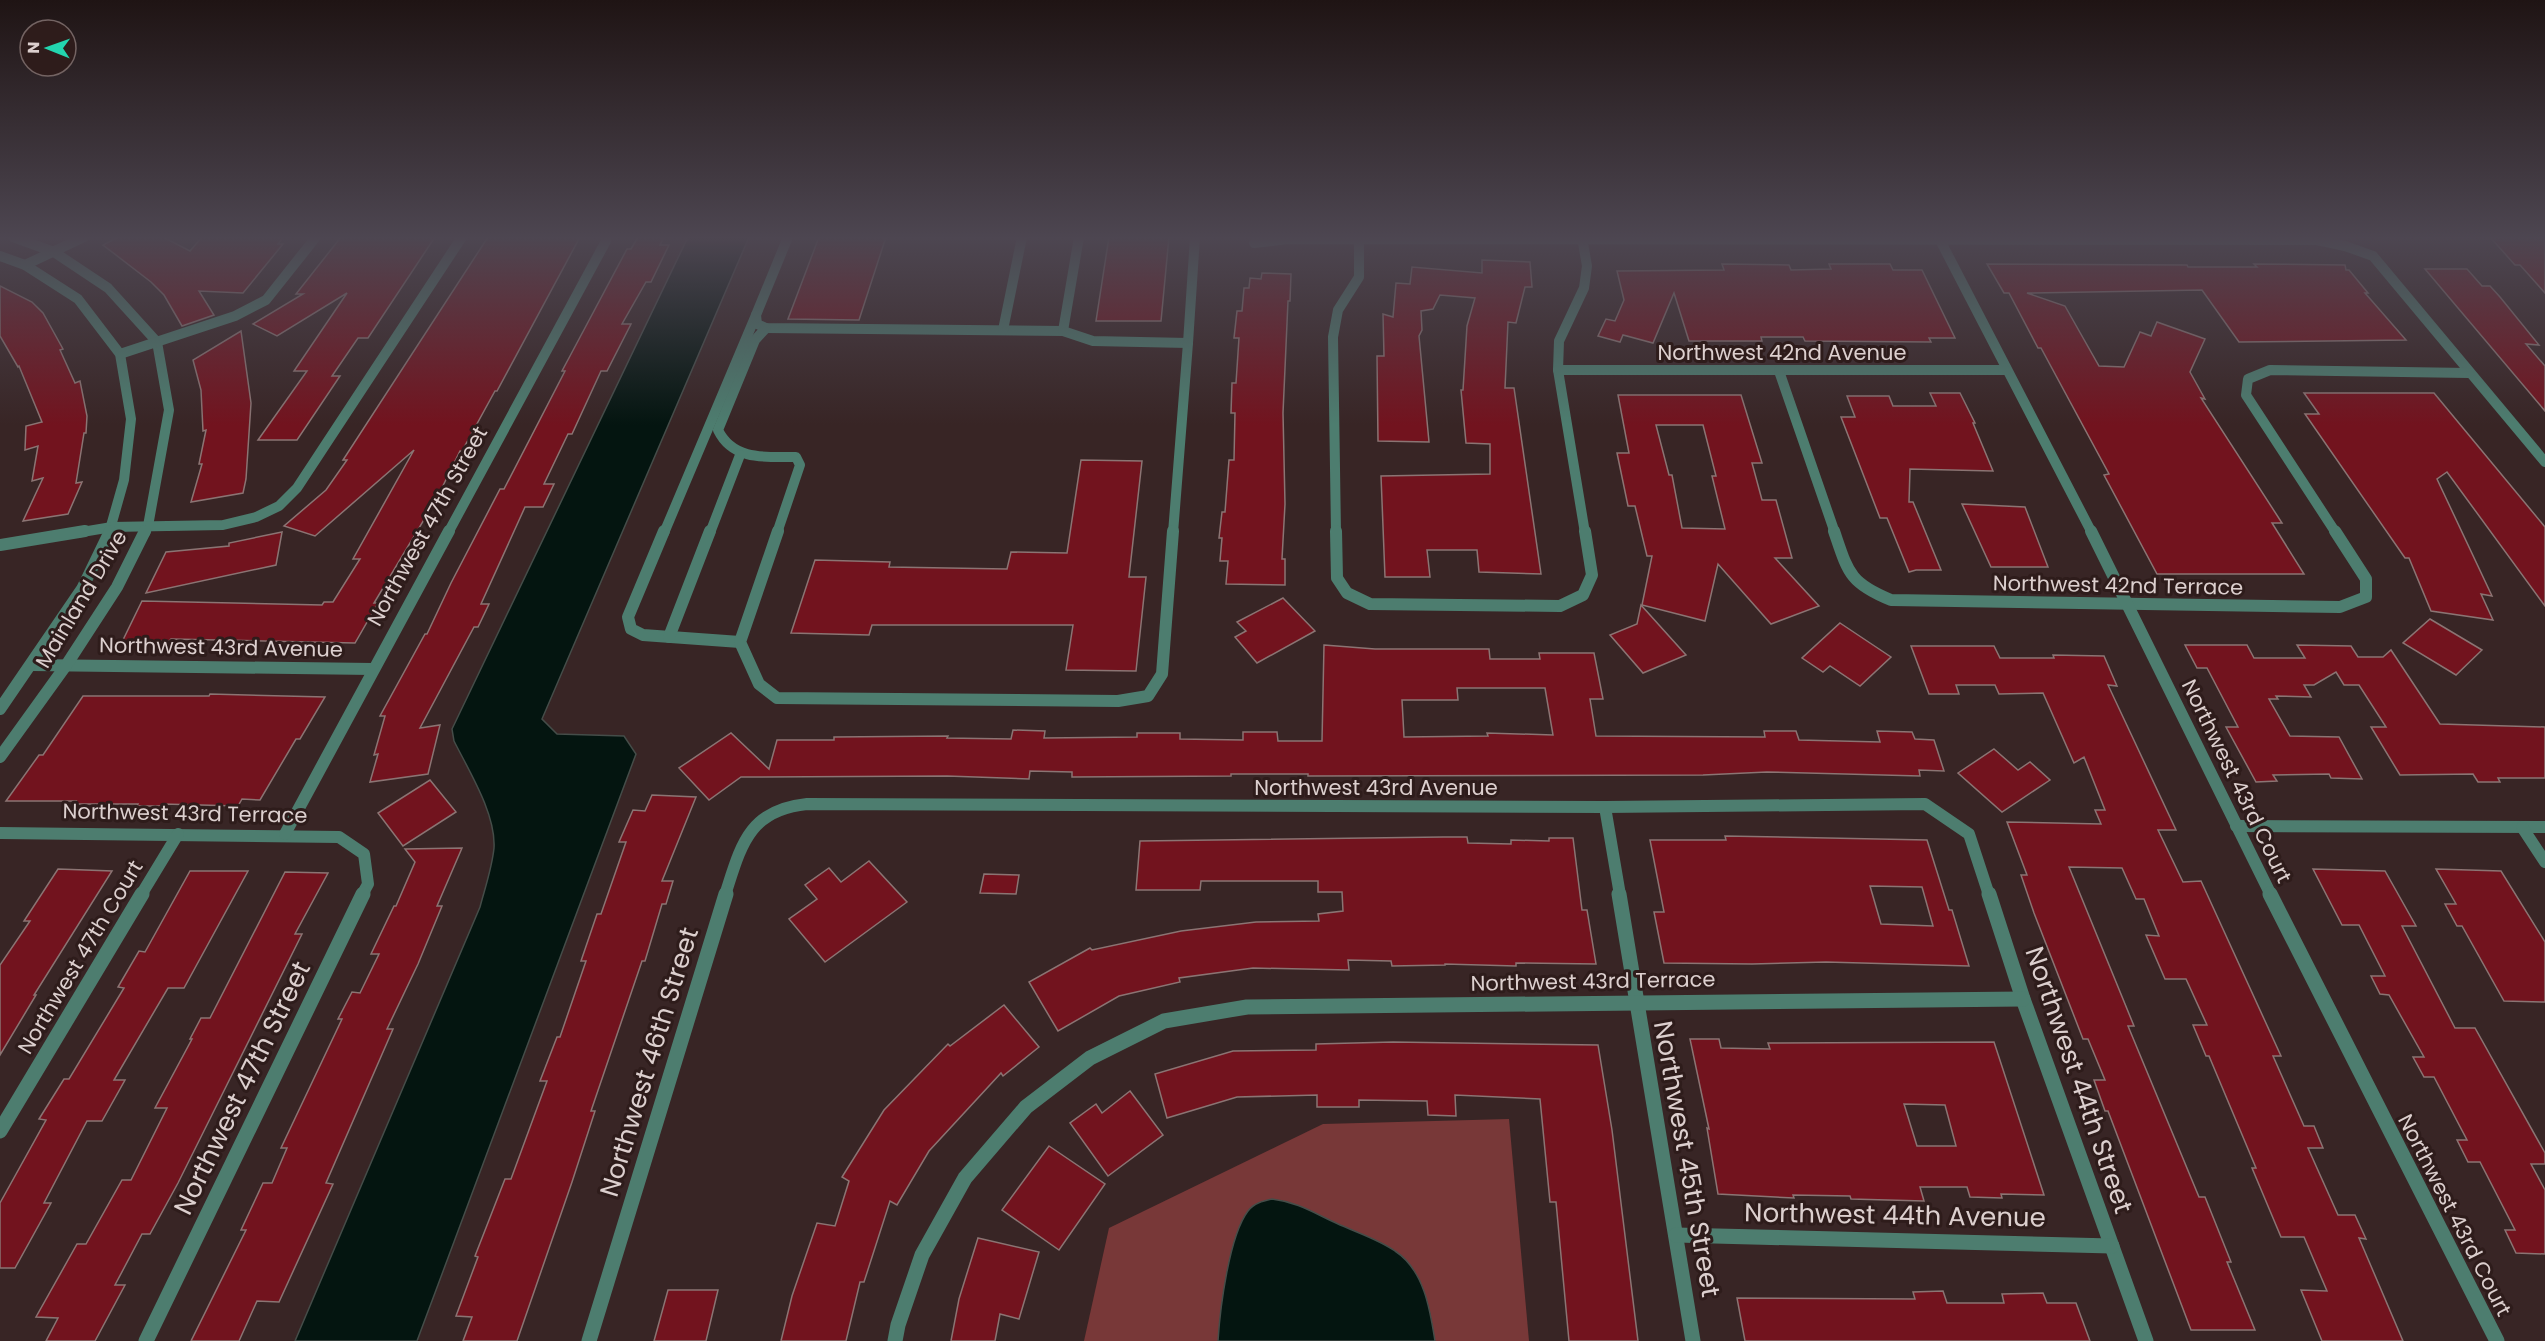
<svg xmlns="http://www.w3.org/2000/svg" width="2545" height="1341" font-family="Poppins,sans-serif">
<rect width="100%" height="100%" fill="#382525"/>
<polygon fill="#783838" points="1509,1119 1529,1341 1084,1341 1109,1228 1323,1124"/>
<g fill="#041510" stroke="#454d49" stroke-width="1.5">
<path d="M688 237H749L542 719 557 734 624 736 636 754 417 1341H295L480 907C485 888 492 868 494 848 496 814 469 771 454 741L452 729Z"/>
<path d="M1272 1199C1297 1202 1314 1213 1336 1223 1355 1232 1378 1239 1395 1251 1424 1270 1430 1309 1435 1341H1218C1220 1309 1229 1236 1248 1211 1254 1203 1263 1201 1272 1199Z"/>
</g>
<g fill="#72131e" stroke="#8b7473" stroke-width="1.5" fill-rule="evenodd">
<polygon points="118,237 163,237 190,251 202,237 283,237 278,244 283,244 243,293 199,291 214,315 182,326 164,295 151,282 103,245"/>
<polygon points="341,237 435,237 368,338 358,338 332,376 340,376 297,440 258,440 307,371 294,371 347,293 277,336 253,324 303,294 296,294"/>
<polygon points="488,237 580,237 497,391 495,391 462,451 460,451 437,498 374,603 378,603 355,643 171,639 169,641 122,642 142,601 322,605 324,602 333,602 360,559 353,559 414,450 315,536 284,526 326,490 347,460 343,460"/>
<polygon points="638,237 664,237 660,245 669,245 651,282 646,282 622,324 631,324 607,371 601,371 572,434 568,434 544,484 554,484 543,507 525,507 481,604 489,604 478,627 474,627 420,728 440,725 428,774 370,782 378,754 374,755 385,716 380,716 425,634 427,634 451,583 500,489 504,489 565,371 562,371 570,356 627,249 631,249"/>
<polygon points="819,237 886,237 859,320 788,319"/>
<polygon points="1109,237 1169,237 1161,321 1096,321"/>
<polygon points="2490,237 2545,237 2545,293 2520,265 2515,265"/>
<polygon points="1482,260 1530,262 1532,287 1525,287 1516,323 1508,322 1505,388 1514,388 1541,574 1479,572 1477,550 1427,550 1430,577 1385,577 1381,476 1490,474 1490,444 1466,443 1461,390 1463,390 1467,326 1475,298 1440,295 1433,309 1421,311 1422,330 1419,336 1429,442 1378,441 1377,356 1384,356 1383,314 1393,317 1396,283 1410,284 1412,267 1482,273"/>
<polygon points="1722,264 1789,265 1791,270 1831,269 1829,264 1890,264 1893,270 1922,270 1955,338 1929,338 1931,342 1805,341 1803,337 1761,337 1762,341 1689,341 1674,293 1653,343 1623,335 1620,342 1598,336 1606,319 1615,321 1624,300 1617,271 1724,270"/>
<polygon points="1987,264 2187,265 2188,267 2257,267 2254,264 2345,265 2346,270 2349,270 2368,293 2365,293 2406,340 2239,342 2202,290 2027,293 2065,306 2099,366 2124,367 2140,332 2151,336 2157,322 2205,339 2190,372 2205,399 2201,398 2282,523 2272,523 2304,574 2157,574 2104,475 2109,474 2041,348 2038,348 2009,293 2004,293"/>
<polygon points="2425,269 2467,269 2482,286 2490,286 2500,297 2539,345 2526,344 2545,366 2545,411"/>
<polygon points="1262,273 1291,274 1290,301 1288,301 1283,413 1285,504 1282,559 1285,559 1285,585 1226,584 1228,561 1220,561 1222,538 1219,538 1222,512 1225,512 1229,460 1234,460 1235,413 1231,413 1232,383 1236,383 1239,338 1234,338 1237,311 1242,311 1244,288 1249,288 1250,278 1261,279"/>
<polygon points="0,286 32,302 43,313 63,349 60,350 75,383 80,381 87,416 86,433 84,433 76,483 82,482 68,514 23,521 43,478 32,481 38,446 25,450 26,426 42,422 19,366 18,367 0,336"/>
<polygon points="241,331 251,403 246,479 243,493 191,502 202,464 199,464 206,430 203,431 201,390 193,360"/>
<polygon points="1930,393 1960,393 1975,423 1973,423 1993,471 1910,469 1909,502 1913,502 1941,570 1916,570 1909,572 1887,518 1880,518 1841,417 1855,417 1847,396 1889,396 1893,406 1936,406"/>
<polygon points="2304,393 2434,393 2545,527 2545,606 2447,472 2437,479 2492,596 2481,594 2493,620 2431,611 2409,558 2405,558 2305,414 2319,414"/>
<path d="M1618 395H1741L1762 463H1752L1762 500H1776L1792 558H1775L1819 606 1771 624 1718 564 1705 621 1642 605 1652 556H1647L1635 506H1628L1617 453H1629ZM1656 425H1703L1716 476H1712L1725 529 1682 528 1672 475H1669Z"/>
<polygon points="1081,460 1142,461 1129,577 1146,577 1136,671 1066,670 1073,625 872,625 869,635 791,633 815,560 890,562 889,567 1007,569 1011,552 1067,553"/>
<polygon points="1962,504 2025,507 2048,567 1991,567"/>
<polygon points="282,532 276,565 146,593 166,552 229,546 229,543"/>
<polygon points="1283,598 1315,631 1257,663 1235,637 1246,631 1237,622"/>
<polygon points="1641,605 1686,655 1643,673 1610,635 1637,624"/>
<polygon points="2430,619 2482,650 2456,675 2403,643"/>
<polygon points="1840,623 1891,657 1860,686 1830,666 1823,672 1802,658"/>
<path d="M1324 645 1375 649H1489L1490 659H1540L1539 653H1594L1603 699H1590L1596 736 1765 737 1764 731H1796L1799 740 1880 742 1877 731 1912 732 1915 739 1934 740 1944 771 1919 770 1920 776 1767 772 1703 775 1308 776V774H1231V776L1072 777V772L1030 771 1029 779 947 776 741 777 709 800 679 768 731 733 769 769 777 740H834V737L948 736 947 738 1011 739 1013 730 1045 731 1044 738 1137 737V733H1180V739L1243 740V732H1277L1278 741H1322ZM1457 688H1545L1553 735 1487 733 1488 736 1404 737 1402 700H1458Z"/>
<polygon points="2185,645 2247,645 2254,658 2305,658 2297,645 2351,646 2358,657 2383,657 2391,650 2440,724 2545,727 2545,778 2498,778 2500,782 2478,782 2473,774 2400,775 2371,727 2386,727 2359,685 2344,685 2336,672 2314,685 2304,685 2311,697 2276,696 2278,699 2269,699 2290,736 2339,737 2362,779 2331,778 2329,774 2273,775 2277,781 2256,782 2226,727 2238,727 2207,668 2197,668"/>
<polygon points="1911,646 1994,646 2000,658 2054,658 2053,655 2104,656 2117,686 2108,685 2176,830 2158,830 2183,882 2201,881 2281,1056 2273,1056 2304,1126 2314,1126 2323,1148 2308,1148 2338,1215 2355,1215 2366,1239 2359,1238 2403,1341 2322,1341 2301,1290 2327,1291 2304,1237 2281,1237 2252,1168 2256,1168 2209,1056 2206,1056 2193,1025 2207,1025 2186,979 2165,979 2146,935 2159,936 2144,899 2136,899 2122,868 2069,867 2134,1026 2128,1026 2199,1197 2205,1197 2231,1262 2227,1262 2255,1330 2191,1330 2108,1111 2105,1111 2094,1080 2105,1080 2088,1039 2083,1039 2034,913 2021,875 2027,875 2007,822 2101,824 2095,810 2105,810 2084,757 2074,763 2043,693 1999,694 1995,685 1956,685 1959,694 1929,694"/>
<polygon points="210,694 325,697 300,739 296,739 260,800 242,799 238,806 163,804 162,806 137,806 138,804 74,804 76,801 6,801 39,755 43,755 83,696 209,696"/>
<polygon points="1994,749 2018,770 2030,762 2050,780 2002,812 1958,773"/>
<polygon points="430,780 456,812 403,846 378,813"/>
<polygon points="652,795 696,797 662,881 673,881 666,904 662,904 645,961 642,961 591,1111 595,1111 572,1182 517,1341 463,1341 472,1317 456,1316 478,1257 475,1256 505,1179 511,1179 547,1081 540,1081 557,1037 560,1037 586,961 581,961 597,914 601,914 626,842 619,842 633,810 645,811"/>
<path d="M1725 836 1927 840 1949 910H1952L1969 966 1826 962 1752 964 1664 963 1654 912H1664L1650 840H1726ZM1870 886 1922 887 1933 926 1881 924Z"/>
<polygon points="1443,837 1467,837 1468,843 1511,844 1511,840 1549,841 1549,838 1573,838 1582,910 1587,910 1596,964 1516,963 1516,966 1445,964 1445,965 1392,966 1391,961 1348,960 1349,970 1253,968 1179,978 1180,982 1119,996 1058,1031 1029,982 1090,948 1092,950 1181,931 1256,922 1319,921 1318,914 1343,911 1342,892 1318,892 1318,881 1201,881 1200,890 1136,890 1140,841"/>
<polygon points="462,848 437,906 442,906 418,964 387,1029 393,1029 326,1183 333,1184 279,1302 257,1301 239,1341 191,1341 246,1230 241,1230 263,1183 272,1183 287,1148 281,1148 342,1019 338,1019 352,992 360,993 379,954 371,954 394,906 396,906 415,862 405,849"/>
<polygon points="869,861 907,902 825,962 789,919 817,899 805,885 829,868 841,882"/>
<polygon points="58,869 112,871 34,995 36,995 0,1055 0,965 30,921 24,921"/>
<polygon points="2313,869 2385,871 2416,926 2402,926 2455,1028 2475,1028 2545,1153 2545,1164 2531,1164 2545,1190 2545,1254 2516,1253 2505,1230 2515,1230 2480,1162 2468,1162 2457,1140 2467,1140 2434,1077 2424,1077 2413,1057 2424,1057 2389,995 2380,994 2371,976 2385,976 2359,925 2342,925"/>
<polygon points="2436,869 2501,871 2545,942 2545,1002 2504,1001 2462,926 2457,926 2445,904 2456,904"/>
<polygon points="190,871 248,871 184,988 168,988 114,1080 125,1080 102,1121 87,1121 44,1203 51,1203 15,1268 0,1268 0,1203 46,1120 39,1119 64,1079 69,1079 124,988 118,987 139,951 145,952"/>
<polygon points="285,872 328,873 295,934 302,934 178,1183 150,1234 142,1234 115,1285 125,1285 95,1341 46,1341 58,1318 36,1317 77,1244 86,1244 122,1180 131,1180 167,1108 155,1108 192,1039 190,1039 201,1018 210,1018"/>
<polygon points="984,874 1019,875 1016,894 980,893"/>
<polygon points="1004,1005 1039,1047 1003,1076 1001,1073 929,1151 897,1205 890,1201 864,1282 860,1282 846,1341 781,1341 792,1296 817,1223 835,1226 849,1181 842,1177 884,1110 948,1044 950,1046"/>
<path d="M1690 1039H1719L1721 1048 1770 1049 1768 1043 1994 1042 2044 1195 2001 1194 2002 1198 1970 1197 1967 1187H1920L1924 1201 1851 1199 1850 1196 1793 1195 1794 1198 1718 1194 1707 1128 1709 1129ZM1904 1104 1945 1105 1956 1146H1917Z"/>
<polygon points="1393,1042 1598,1045 1612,1130 1638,1341 1569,1341 1556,1202 1550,1202 1540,1099 1455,1095 1456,1116 1428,1115 1427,1101 1359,1100 1359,1107 1317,1107 1317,1095 1237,1097 1167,1118 1155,1074 1233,1051 1316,1050 1316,1044"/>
<polygon points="1130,1091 1163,1135 1108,1176 1070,1123 1096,1104 1102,1113"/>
<polygon points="1049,1146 1105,1184 1059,1250 1002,1210"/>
<polygon points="978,1238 1039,1252 1019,1319 1000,1314 995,1341 951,1341 959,1299"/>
<polygon points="668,1290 718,1290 706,1341 654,1341"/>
<polygon points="1943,1291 1947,1303 2004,1303 2002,1294 2043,1293 2047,1303 2076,1303 2090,1341 1745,1341 1737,1298 1915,1299 1913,1292"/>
</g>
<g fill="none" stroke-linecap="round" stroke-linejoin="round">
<g stroke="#4d7d6f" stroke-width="10">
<polyline points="788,237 756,315 757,324 766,328 1063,331 1093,341 1188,343 1195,237"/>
<path d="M766 328 755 340 718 430C733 461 766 457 796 457L800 465 777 533"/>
<polyline points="1003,330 1022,237"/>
<polyline points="1063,331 1079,237"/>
<polyline points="664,533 756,315"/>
<polyline points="710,533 740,455"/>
<polyline points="1173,533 1188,343"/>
</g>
<g stroke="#4d7d6f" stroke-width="12">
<polyline points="664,531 628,617 631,629 643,635 740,642"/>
<polyline points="778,531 740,642 759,684 777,698 1118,701 1148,696 1162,674 1173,531"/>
<polyline points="669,637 710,531"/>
</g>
<g stroke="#4d7d6f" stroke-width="10">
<polyline points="13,237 54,252 108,288 157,342 169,410 148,526 145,533"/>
<polyline points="1582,237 1587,266 1584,288 1559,341 1558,370 1585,533"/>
<polyline points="1940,240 2092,533"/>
<polyline points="1254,243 1288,239 2317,240 2345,246 2373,256 2545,462"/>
<polyline points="0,256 25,265 78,299 120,354 131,419 124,480 109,533"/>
<polyline points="25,265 84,237"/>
<polyline points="120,354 235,316 266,300 316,237"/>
<polyline points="1558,370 2006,370"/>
<polyline points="1779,371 1835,533"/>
<polyline points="76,533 112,527 223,525 256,517 279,506 297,488 462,237"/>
<polyline points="448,533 606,241 606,237"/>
<polyline points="1336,533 1333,337 1338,310 1359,277 1359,239"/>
<polyline points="2336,533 2246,395 2248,379 2270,370 2469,373"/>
</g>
<g stroke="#4d7d6f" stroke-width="12">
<polyline points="1336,531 1337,578 1347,593 1370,604 1560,606 1583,595 1592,575 1585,531"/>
<path d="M1834 531C1848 572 1849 583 1891 600L2340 607 2366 597V579L2335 531"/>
<polyline points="2091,531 2271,895"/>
<polyline points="0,545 85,531"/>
<polyline points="32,665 373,669"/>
<polyline points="0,709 82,589 110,531"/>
<polyline points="0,757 67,664 117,587 145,531"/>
<polyline points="1605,807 1620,895"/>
<polyline points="2236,826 2545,827"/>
<polyline points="2522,827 2545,862"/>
<polyline points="0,833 339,837 364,854 368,884 362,895"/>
<polyline points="285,834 449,531"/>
<polyline points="141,895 178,834"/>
<path d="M725 895C741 846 748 810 807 804L1605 807 1925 804 1969 834 1989 895"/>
</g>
<g stroke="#4d7d6f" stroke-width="15">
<polyline points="1619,894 1693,1341"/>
<polyline points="1989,894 2023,999 2146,1341"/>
<polyline points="2270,894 2497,1341"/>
<polyline points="0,1131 142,894"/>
<polyline points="1676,1235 2112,1246"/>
<polyline points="146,1341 363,894"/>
<polyline points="589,1341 726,894"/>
<polyline points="895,1341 898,1325 922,1255 965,1178 1026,1107 1090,1058 1164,1021 1247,1007 2023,999"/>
</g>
</g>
<linearGradient id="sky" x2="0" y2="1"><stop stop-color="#1f1414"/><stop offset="0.56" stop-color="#4d4651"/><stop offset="1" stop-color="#4d4651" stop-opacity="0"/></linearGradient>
<rect width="2545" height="425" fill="url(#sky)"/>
<g text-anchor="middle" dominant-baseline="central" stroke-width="6" stroke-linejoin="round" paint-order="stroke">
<g font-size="21" fill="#dccfce" stroke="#2e1c1b">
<text x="1782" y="352">Northwest 42nd Avenue</text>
<text transform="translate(427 526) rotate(-61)">Northwest 47th Street</text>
<text transform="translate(2118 585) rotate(1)">Northwest 42nd Terrace</text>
<text transform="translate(81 599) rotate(-59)">Mainland Drive</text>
<text transform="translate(221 647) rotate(1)">Northwest 43rd Avenue</text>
<text transform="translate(2237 781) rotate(64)">Northwest 43rd Court</text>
<text x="1376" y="787">Northwest 43rd Avenue</text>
<text transform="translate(185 813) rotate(1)">Northwest 43rd Terrace</text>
<text transform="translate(80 957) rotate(-59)">Northwest 47th Court</text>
<text transform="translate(1593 981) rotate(-1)">Northwest 43rd Terrace</text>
<text transform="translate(2455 1215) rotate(63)">Northwest 43rd Court</text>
</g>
<g font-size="26" fill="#dccfce" stroke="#2e1c1b">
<text transform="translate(649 1062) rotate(-73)">Northwest 46th Street</text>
<text transform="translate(2079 1080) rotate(71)">Northwest 44th Street</text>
<text transform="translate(242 1088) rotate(-64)">Northwest 47th Street</text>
<text transform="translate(1687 1159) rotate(80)">Northwest 45th Street</text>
<text transform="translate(1895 1215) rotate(1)">Northwest 44th Avenue</text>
</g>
</g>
<g transform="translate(48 48) rotate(271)"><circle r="28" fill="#2e1c1b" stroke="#746463" stroke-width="1.5"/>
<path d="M0-4.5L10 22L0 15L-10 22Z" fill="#23d5af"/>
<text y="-9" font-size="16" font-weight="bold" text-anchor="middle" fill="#dccfce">N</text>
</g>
</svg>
